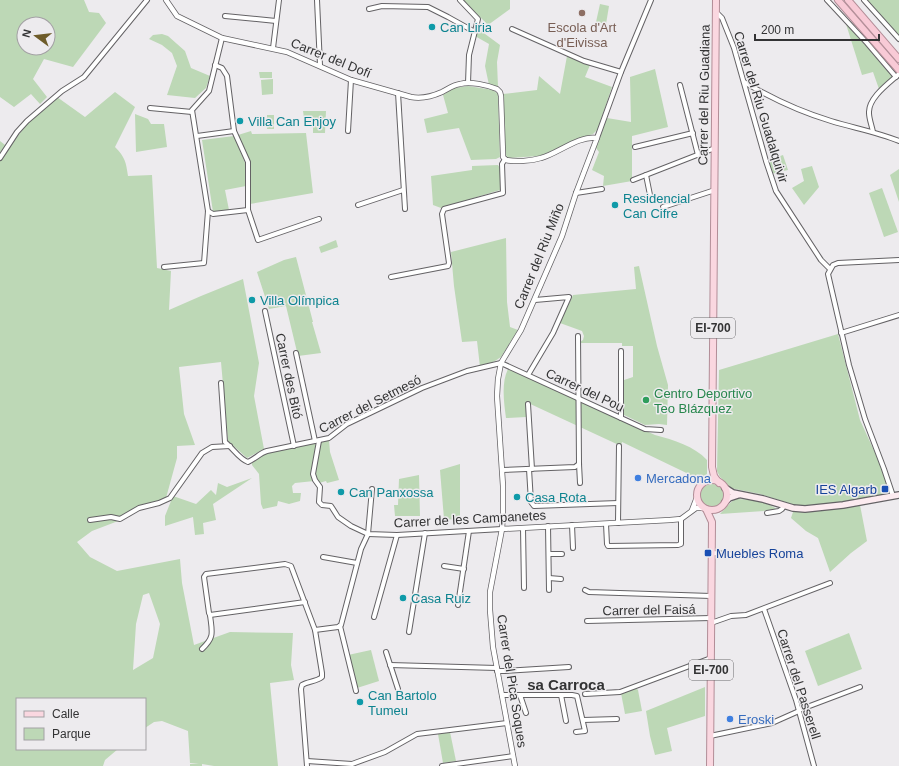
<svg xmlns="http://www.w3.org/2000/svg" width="899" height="766" font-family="Arial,sans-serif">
<rect width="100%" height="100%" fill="#edebee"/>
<g fill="#bdd8b6" fill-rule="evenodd">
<path d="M0 0H84L89 12 99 13 106 23 73 67 44 59 33 79 47 97 40 104 31 94 14 107 0 97ZM24 24H48V48H24Z"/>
<polygon points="463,0 510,0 510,9 488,25"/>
<polygon points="867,0 899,0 899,37"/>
<polygon points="600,4 609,6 606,24 596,22"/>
<polygon points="846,24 847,24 893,77 879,89 873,72 862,75"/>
<polygon points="477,28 500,45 497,62 498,87 489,85 485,66 489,44 475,36"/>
<polygon points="162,34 168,36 185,51 191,68 210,76 206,88 195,98 167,95 177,66 172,53 162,45 149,39 153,35"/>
<polygon points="567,56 590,65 585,77 612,87 598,129 593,134 578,139 540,156 508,158 505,154 503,94 537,90 539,76 560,94"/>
<polygon points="655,69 668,127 632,136 632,181 603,186 604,176 592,170 599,152 596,148 607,118 631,122 630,77"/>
<polygon points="259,72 272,72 272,78 260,78"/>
<polygon points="273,79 273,94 262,95 261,80"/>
<polygon points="468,86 493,90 498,94 500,157 496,159 471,160 459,128 427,133 424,119 448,113 443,95 454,88"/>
<path d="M115 92 135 107 115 147C125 157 126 162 128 176L152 175 157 268 171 271 169 310 201 296 243 279 259 363 254 396 264 449 247 458 228 441 221 362 179 367 184 414 195 445 177 446V458L166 498 136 508 126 518 92 531 77 542 90 557 117 571 180 559 182 583 194 645 230 632 293 633 291 665 294 680 270 683 278 766H214L202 764V766H190V764H199L190 763 188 731 162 721 154 722 145 728V699H17V749H118L105 760 103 766H0V141L9 148 29 121 57 97 85 117ZM149 593 160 624 153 658 133 670 136 624 143 595Z"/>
<polygon points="303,111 326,111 325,133 313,133 313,124 305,125"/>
<polygon points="135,114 148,119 151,124 164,124 167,147 136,152"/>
<rect x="267" y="115" width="7" height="14"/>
<polygon points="251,131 252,134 306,133 313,193 250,204 251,163 238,135"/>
<polygon points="234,136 245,163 246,186 225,190 229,210 213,212 202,140"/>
<polygon points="783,155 788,170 771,174 766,161"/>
<polygon points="498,165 500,168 500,190 441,208 433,205 431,176 472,170 472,166"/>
<polygon points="812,166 819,187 804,205 792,188 804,181 801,169"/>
<polygon points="899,169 899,202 890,175"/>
<polygon points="882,188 898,232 884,237 869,193"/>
<polygon points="506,238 507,302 510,327 518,330 501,357 495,361 480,367 477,341 462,342 454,286 451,252"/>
<polygon points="336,240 338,247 321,253 319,247"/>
<polygon points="296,257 313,322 312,322 321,353 298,356 286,306 269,309 257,272 284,260"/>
<polygon points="639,266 657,346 668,385 667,425 659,424 645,425 624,415 624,380 633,377 633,346 622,346 622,343 581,343 580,342 583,340 584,336 582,331 560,323 573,295 636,289 634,267"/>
<polygon points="838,334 860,420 882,468 886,483 886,487 884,493 878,497 843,502 811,505 795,505 760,494 730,488 720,477 717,471 719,370"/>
<path d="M508 369 655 435C674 440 694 446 707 460V474L701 480 622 442 621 446 526 402V417L506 418C504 403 501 383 508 369Z"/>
<path d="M329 440 330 452 339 480 327 483 326 481 319 483C311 472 317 453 322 441Z"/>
<polygon points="316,442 312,471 314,481 295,483 292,486 293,493 301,493 300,501 289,504 278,501 277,506 263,509 261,504 259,474 252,465 252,463 261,454"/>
<polygon points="460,464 460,520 444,519 440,470"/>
<polygon points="419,475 420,516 395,516 394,505 398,505 399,479"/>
<polygon points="252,478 213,504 216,520 203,523 204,534 195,535 193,517 165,526 165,516 173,496 196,504 211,490 216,495 218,483 227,487"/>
<circle cx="712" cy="496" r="12"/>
<path d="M735 499C748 499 767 501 778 510L720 514C725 509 729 503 735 499Z"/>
<polygon points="860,505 867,541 851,553 830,572 818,538 806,531 791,518 793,512 824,510"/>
<polygon points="849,633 862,669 818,686 805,651"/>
<polygon points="371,650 379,681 357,688 348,655"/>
<polygon points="705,687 705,716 667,728 672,751 655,755 650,736 646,711"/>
<polygon points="636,688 638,690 642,711 625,714 621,693"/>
<polygon points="450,732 456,761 443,763 438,734"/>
</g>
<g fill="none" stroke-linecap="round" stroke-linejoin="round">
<defs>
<g id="minor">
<polyline points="317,0 320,65"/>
<polyline points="460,0 478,19 469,55 468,83"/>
<polyline points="827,0 867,43 896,77"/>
<polyline points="864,0 899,39"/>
<polyline points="369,9 382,6 428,7 448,17 475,32"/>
<polyline points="716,14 718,14 722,18 734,48 766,161 776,191 821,260 830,269"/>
<polyline points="225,16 276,21"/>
<polyline points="512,29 584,61 621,72"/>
<polyline points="273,48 279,0"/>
<polyline points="215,65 222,68 227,76 234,131 248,162 248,210 258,240 319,219"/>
<path d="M744 82C771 98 801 112 831 121 854 128 877 132 899 141"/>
<polyline points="680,85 698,155"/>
<polyline points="398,93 405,209"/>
<polyline points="150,108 192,112"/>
<polyline points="348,131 351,80"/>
<path d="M873 132C872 126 869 119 869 113 868 98 889 83 899 74"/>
<polyline points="197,136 234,131"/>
<polyline points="597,138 621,72 651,0"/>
<polyline points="635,147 693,133"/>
<polyline points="0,158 17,132 27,121 62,91 84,77 147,0"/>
<polyline points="646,175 650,195"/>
<polyline points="633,180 715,148"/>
<polyline points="576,193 602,189"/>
<polyline points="358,205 403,190"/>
<polyline points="663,207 715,190"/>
<polyline points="208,211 213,214 248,210"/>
<polyline points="164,267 204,263 208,211 192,110 209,91 222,38"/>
<polyline points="391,277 448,266 449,263 442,214 444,209 503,193 502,164 505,159"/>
<polyline points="265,311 294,446"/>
<polyline points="841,333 899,315"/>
<polyline points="578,336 579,464 580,483"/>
<polyline points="296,353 315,441"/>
<polyline points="528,375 553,333 569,297 535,300"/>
<path d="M221 383 225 442C233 448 239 459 248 462 255 459 260 453 267 451L329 438 347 424 422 388 467 371 501 363 645 429 661 430"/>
<polyline points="528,404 532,469"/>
<polyline points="621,418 621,351"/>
<polyline points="319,441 313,474 315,480 320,487 319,502 322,505 331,506 338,517 351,526 368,534 397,535 502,529"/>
<polyline points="529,469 531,502 534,506 618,503"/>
<polyline points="502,470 575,467 579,464"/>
<polyline points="893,496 884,469 865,419 849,365 828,274 833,265 838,263 899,260"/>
<polyline points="767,513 779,511 782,509 784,506"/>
<polyline points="90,520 111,517 120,519 139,508 159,503 170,498 202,453 212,447 230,446"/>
<polyline points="618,523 619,446"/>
<polyline points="606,524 607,544 608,546 678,545 681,544 681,519"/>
<polyline points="572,525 573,548"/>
<polyline points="548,526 549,590"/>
<polyline points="523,528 524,588"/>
<polyline points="712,553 756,556"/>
<polyline points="549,554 562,554"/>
<polyline points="323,557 357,563"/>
<polyline points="444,566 464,569"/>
<polyline points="549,578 561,579"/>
<polyline points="585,590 589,592 711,596"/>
<polyline points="458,605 469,531"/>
<polyline points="764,609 796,700 814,766"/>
<polyline points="210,615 305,602"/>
<polyline points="374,617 397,535"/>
<polyline points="587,621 711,618"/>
<polyline points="711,623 731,616 746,615 830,583"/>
<polyline points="340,626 356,691"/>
<polyline points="315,630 338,627 341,625 361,549 368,534 372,489"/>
<polyline points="409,632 425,533"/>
<path d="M202 649C215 637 212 632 210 615L209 613 204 577 206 574 285 564 291 566 315 630 322 673V677C316 682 308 681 302 685L301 689 307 766"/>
<polyline points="386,652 398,689"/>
<polyline points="390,665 497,668"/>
<polyline points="497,671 505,671 569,667"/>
<polyline points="585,694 620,692 711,658"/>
<polyline points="502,695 572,695 577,696 585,731 576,732"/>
<polyline points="520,695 526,713"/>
<polyline points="561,695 566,721"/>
<polyline points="799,710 860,687"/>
<polyline points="583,720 617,719"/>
<polyline points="710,736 772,723 799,711"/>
<polyline points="307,761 352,764 385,752 417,734 507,723"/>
<polyline points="442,766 513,756"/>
</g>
<g id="tertiary">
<path d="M166 0 177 16 222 38 287 52 351 80 411 97C421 99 433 96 442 92 448 89 453 85 460 84 470 81 487 85 497 89L500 92 501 96 503 154V157L506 160C516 162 531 161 541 158 557 154 579 135 597 138L576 193 562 236 521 330 501 363 498 379 497 396 503 486V513L502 529 490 592V610L493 647 515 766"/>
<polyline points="692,510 697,497"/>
<polyline points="502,529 670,520 681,519 696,508 704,508"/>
</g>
<g id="secondary">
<polyline points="725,488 733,493 763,499 793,508 805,509 843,505 899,495"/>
<polyline points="725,502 729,498 738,495"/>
</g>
<g id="primary">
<polyline points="716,0 712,467 714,476 719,483"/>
<circle cx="712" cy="495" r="15"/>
<polyline points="706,509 712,522 710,766"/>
</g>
<g id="trunk">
<polyline points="838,0 899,70"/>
<polyline points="848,0 899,59"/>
</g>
</defs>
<use href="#minor" stroke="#646265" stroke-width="6"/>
<use href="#tertiary" stroke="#646265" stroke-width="6"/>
<use href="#secondary" stroke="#646265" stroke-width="8"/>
<use href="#primary" stroke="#b28d97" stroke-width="8"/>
<use href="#trunk" stroke="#b28d97" stroke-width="8"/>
<use href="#minor" stroke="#fff" stroke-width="4"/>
<use href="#tertiary" stroke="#fff" stroke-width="4.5"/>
<use href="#secondary" stroke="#fcebf0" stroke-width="5.5"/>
<use href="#primary" stroke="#fad7e0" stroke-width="6"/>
<use href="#trunk" stroke="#f8cad6" stroke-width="6"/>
</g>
<circle fill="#8d6e63" stroke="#edebee" stroke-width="1.5" cx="582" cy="13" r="4"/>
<g fill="#0f9aa8" stroke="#edebee" stroke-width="1.5">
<circle cx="432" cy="27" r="4"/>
<circle cx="240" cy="121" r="4"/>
<circle cx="615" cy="205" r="4"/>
<circle cx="252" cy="300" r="4"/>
<circle cx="341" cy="492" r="4"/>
<circle cx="517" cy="497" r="4"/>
<circle cx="403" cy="598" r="4"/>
<circle cx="360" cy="702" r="4"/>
</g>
<circle fill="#2e9e5b" stroke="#edebee" stroke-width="1.5" cx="646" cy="400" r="4"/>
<g fill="#3f7fe0" stroke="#edebee" stroke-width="1.5">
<circle cx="638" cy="478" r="4"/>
<circle cx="730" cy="719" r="4"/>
</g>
<g fill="#1a4fb4" stroke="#edebee" stroke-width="1.5">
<rect x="881" y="485" width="8" height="8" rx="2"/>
<rect x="704" y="549" width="8" height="8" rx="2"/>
</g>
<g text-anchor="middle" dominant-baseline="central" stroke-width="3" stroke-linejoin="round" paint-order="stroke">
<g fill="#edebee" stroke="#6b6a6c" stroke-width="1">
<rect x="691" y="318" width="44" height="20" rx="3"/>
<rect x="689" y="660" width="44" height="20" rx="3"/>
</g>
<g font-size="12" font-weight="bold" fill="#333334">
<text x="713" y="328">EI-700</text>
<text x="711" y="670">EI-700</text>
</g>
<g font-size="13" fill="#0d838f" stroke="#edebee" text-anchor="start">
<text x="440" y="27">Can Liria</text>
<text x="248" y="121">Villa Can Enjoy</text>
<text x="623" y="198">Residencial<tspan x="623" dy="15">Can Cifre</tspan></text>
<text x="260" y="300">Villa Olímpica</text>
<text x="349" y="492">Can Panxossa</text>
<text x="525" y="497">Casa Rota</text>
<text x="411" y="598">Casa Ruiz</text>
<text x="368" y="695">Can Bartolo<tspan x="368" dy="15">Tumeu</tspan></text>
</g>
<g font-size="13" fill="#785e54" stroke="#edebee">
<text x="582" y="27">Escola d'Art<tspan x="582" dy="15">d'Eivissa</tspan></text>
</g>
<g font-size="13" fill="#333334" stroke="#edebee">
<text transform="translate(331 58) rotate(22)">Carrer del Dofí</text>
<text transform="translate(704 95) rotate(-89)">Carrer del Riu Guadiana</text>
<text transform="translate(761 107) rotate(73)">Carrer del Riu Guadalquivir</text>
<text transform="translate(539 256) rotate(-68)">Carrer del Riu Miño</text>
<text transform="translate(289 376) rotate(78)">Carrer des Bitó</text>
<text transform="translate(585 390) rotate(25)">Carrer del Pou</text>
<text transform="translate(370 404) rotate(-27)">Carrer del Setmesó</text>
<text transform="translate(470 519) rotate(-3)">Carrer de les Campanetes</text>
<text transform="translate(649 610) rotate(-1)">Carrer del Faisá</text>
<text transform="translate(512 681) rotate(81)">Carrer del Pica Soques</text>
<text transform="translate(799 684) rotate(72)">Carrer del Passerell</text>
</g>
<g font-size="13" fill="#27864d" stroke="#edebee" text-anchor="start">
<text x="654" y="393">Centro Deportivo<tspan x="654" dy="15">Teo Blázquez</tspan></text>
</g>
<g font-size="13" fill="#366cbe" stroke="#edebee" text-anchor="start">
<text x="646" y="478">Mercadona</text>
<text x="738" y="719">Eroski</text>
</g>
<g font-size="13" fill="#164399" stroke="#edebee" text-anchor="end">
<text x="877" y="489">IES Algarb</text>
<text x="716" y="553" text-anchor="start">Muebles Roma</text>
</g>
<g font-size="15" font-weight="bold" fill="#333334" stroke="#edebee">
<text x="566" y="684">sa Carroca</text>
</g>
</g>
<rect x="16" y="698" width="130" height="52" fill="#edebee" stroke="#a3a1a4"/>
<rect x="24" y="711" width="20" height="6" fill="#fad7e0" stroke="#a3a1a4"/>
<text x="52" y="718" font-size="12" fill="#333334">Calle</text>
<rect x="24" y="728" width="20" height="12" fill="#bdd8b6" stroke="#a3a1a4"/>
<text x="52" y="738" font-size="12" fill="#333334">Parque</text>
<g transform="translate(36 36) rotate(285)"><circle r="19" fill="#edebee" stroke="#a3a1a4"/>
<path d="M0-3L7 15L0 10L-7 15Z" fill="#6e5c2a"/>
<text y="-6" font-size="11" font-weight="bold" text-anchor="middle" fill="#333334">N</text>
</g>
<path d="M755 34v6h124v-6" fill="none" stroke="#333334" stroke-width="2"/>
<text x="761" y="34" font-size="12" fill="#333334" stroke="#edebee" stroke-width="3" paint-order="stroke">200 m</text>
</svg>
